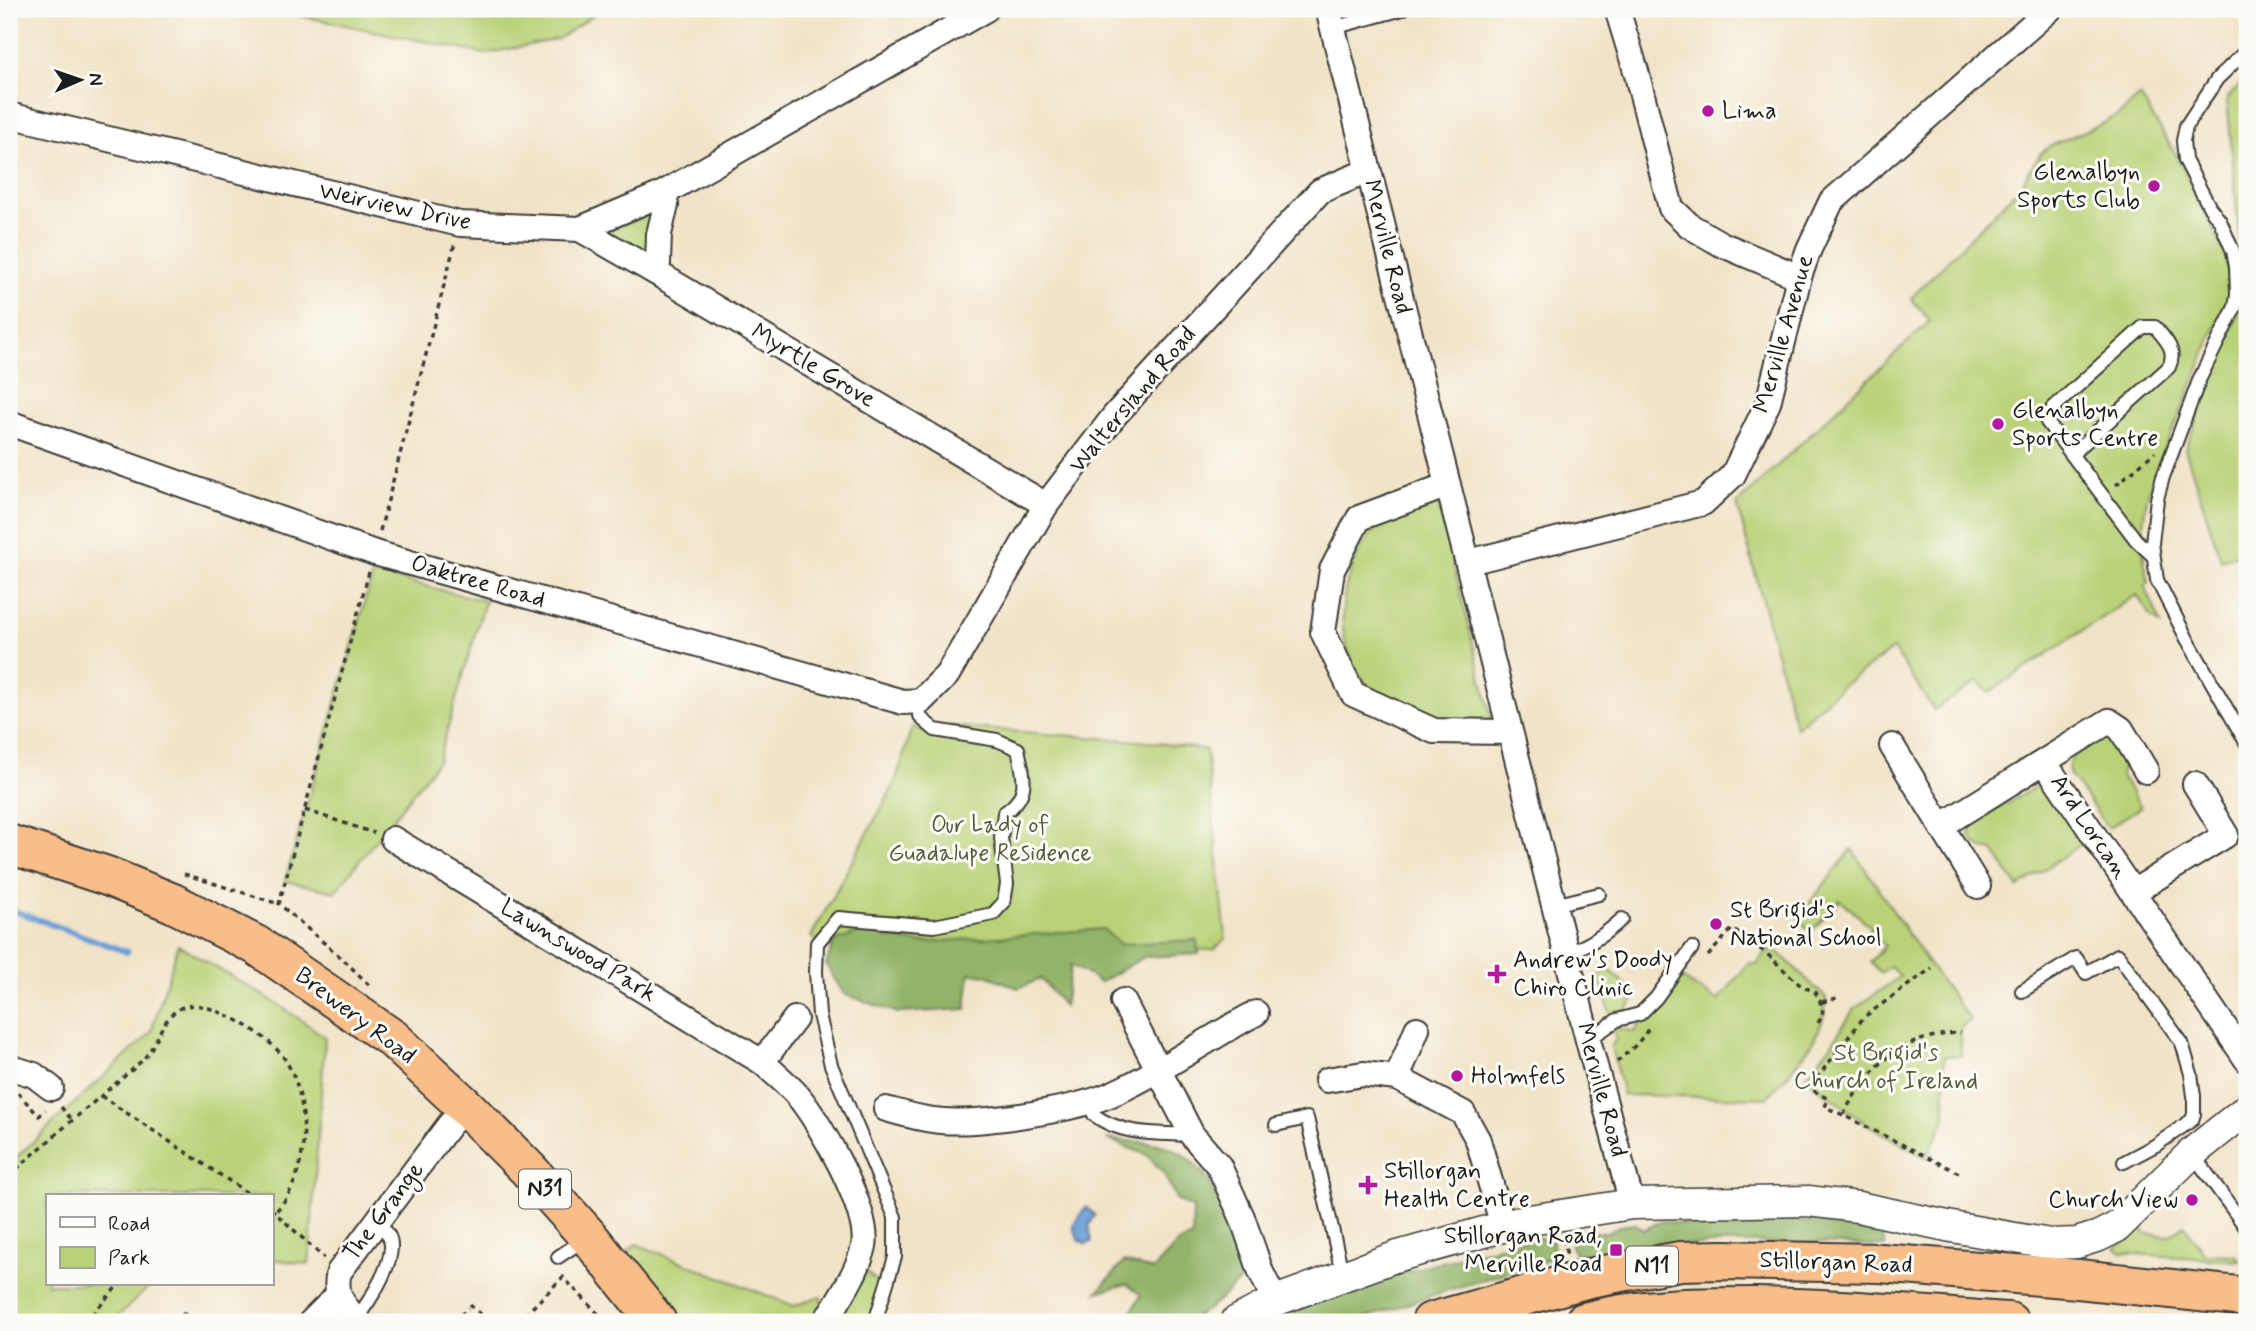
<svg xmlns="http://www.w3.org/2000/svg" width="2256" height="1331" font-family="Mynerve,sans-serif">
<rect width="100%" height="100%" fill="#fdfcf7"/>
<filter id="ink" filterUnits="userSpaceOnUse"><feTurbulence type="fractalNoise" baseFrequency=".0143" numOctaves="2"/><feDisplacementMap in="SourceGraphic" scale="14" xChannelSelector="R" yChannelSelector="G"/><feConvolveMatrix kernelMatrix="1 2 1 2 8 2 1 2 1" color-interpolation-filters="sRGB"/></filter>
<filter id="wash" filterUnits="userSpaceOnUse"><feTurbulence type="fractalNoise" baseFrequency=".00686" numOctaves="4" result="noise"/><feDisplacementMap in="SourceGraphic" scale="28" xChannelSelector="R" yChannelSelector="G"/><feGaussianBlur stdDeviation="1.57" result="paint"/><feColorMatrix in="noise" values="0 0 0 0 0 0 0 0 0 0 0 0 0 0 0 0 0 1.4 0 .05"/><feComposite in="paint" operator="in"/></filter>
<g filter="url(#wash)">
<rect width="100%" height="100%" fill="#f1e3c7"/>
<g fill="#b9d278" stroke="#6a774a" stroke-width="2">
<polygon points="267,9 602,9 558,39 485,54"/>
<polygon points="2247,76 2247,552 2221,560 2185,449 2245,296 2227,99"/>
<path d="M2140 96 2178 158 2224 251 2234 294 2225 303C2212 334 2200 367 2187 398 2160 463 2129 508 2149 583L2145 586 2161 624 2151 617 2137 595 1988 693 1978 681 1934 710 1893 649 1842 686 1796 728 1737 504 1930 321 1911 298 2017 190 2041 153 2052 145 2104 123 2123 112Z"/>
<polygon points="651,214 654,216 651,259 610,237 611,229"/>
<path d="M1431 502 1438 503 1493 724C1475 723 1451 727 1434 721 1422 717 1411 710 1400 705 1392 701 1382 698 1376 693 1324 652 1337 557 1386 520 1398 511 1417 507 1431 502Z"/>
<polygon points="373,573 485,601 438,761 335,892 285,881"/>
<polygon points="945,726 1150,742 1206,750 1226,938 1214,950 827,947 811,937 895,783 912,727 928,732"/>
<path d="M2106 734 2116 737 2129 755 2120 774 2141 807 2108 828 2069 773C2065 751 2090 744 2106 734Z"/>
<polygon points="2037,786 2047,789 2083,843 2018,887 1992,850 1985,850 1972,841 1970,832 1973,824"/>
<polygon points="1852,849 1925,959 1970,1020 1961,1027 1961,1056 1944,1056 1945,1118 1927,1158 1865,1123 1805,1077 1829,1048 1854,1009 1901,976 1890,967 1880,973 1870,962 1885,946 1869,932 1872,928 1840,900 1811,932 1798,918"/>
<polygon points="178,945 281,1006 325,1037 309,1264 271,1259 271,1196 47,1196 47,1284 152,1284 112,1322 9,1322 9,1164 151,1033"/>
<path d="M1774 948 1826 998C1826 1039 1791 1069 1767 1098L1623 1095 1611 1046 1616 1039 1613 1027 1634 1032 1677 975 1718 1001 1749 963 1757 964 1764 954Z"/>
<polygon points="1607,967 1637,996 1623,1014 1612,1018 1599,978"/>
<polygon points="2184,1225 2205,1254 2235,1255 2240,1261 2121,1253 2116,1248 2140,1227 2146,1234 2170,1236"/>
<polygon points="636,1244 794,1306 820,1296 823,1306 815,1316 806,1321 757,1317 725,1322 683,1322 627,1252"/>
<polygon points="864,1269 883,1288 876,1322 839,1322"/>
</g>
<g fill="#92b468" stroke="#576842" stroke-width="2">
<polygon points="1103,929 1120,944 1197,940 1199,954 1144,957 1100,982 1071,965 1064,1006 1041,979 1018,988 986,975 970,973 966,1009 898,1013 844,994 826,965 834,942 861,932 918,943"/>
<path d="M1107 1139C1123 1141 1141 1141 1157 1144 1218 1158 1229 1228 1242 1279L1215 1304 1188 1322H1126L1141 1295 1127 1284 1097 1292 1124 1262 1153 1270 1178 1243 1192 1237 1193 1209 1177 1200 1163 1172 1147 1155Z"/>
<path d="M1762 1215 1771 1219H1794L1807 1223 1818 1220 1832 1225 1846 1224 1852 1228C1863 1222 1870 1224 1881 1229L1885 1247 1818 1243H1725L1576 1254 1571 1247V1235L1578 1231 1608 1233 1619 1226 1635 1224 1644 1230 1661 1221 1701 1226 1723 1216Z"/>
<path d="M1535 1237 1553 1241 1554 1258 1436 1294 1354 1322H1271C1351 1282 1449 1261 1535 1237Z"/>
</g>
<polygon fill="#699dd5" stroke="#425c78" stroke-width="2" points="1086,1207 1095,1215 1089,1226 1092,1242 1086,1244 1078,1239 1073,1225"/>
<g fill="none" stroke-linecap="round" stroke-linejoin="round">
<polyline stroke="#699dd5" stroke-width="6" points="9,909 127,952"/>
</g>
</g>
<g filter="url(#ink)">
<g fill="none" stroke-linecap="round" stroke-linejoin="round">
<defs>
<g id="service">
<polyline points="1333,28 1403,9"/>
<polyline points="2247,50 2217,79 2186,126 2183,141 2185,160 2210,208 2220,221 2233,251 2236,267 2237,294 2235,307 2200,378 2163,477 2157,499 2152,543 2157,580 2187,639 2247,744"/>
<path d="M2072 454 2169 367C2177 350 2166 340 2155 327H2143L2053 408 2047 419V422L2136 540 2153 556"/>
<polyline points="1554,905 1599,894"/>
<path d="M1566 953C1588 946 1605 935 1622 919"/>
<polyline points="2022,991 2076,958 2086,973 2118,955 2182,1043 2191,1074 2194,1096 2194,1114 2192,1120 2156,1145 2124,1162"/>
<polyline points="1588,1040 1617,1020 1640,1014 1656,998 1692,948"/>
<path d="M1094 1115C1122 1136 1158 1133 1192 1135"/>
<polyline points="1276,1125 1307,1118 1343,1277"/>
<polyline points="2192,1153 2247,1229"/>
<polyline points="558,1257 585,1239"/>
<path d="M356 1319C369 1302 392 1267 391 1245 391 1235 383 1228 377 1221"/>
<path d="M875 1322 895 1257V1217L831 1065 819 1015 816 972 817 943 838 918 934 926 993 914 1004 902 1007 884 1001 838 1004 813C1031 795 1024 777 1018 749L997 740 935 730 921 718 915 702"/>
</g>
<g id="minor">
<polyline points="1328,9 1588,1040 1632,1204"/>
<polyline points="1617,9 1636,71 1671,208 1690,226 1721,244 1799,277"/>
<polyline points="9,115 460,224 580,229 662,194 986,9"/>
<polyline points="580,229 655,272 1046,505"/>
<polyline points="655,272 658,263 659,234 666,205 662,194"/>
<polyline points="9,423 375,553 903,702 921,701 947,675 1046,505 1115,415 1320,191 1368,171"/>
<polyline points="1448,485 1359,518 1332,570 1323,632 1353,694 1434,731 1509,732"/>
<polyline points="1469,562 1703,503 1733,475 1768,403 1799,277 1809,249 1831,202 2050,9"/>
<polyline points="1892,746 1978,886"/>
<polyline points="2045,763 2247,1060"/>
<polyline points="1941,826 2109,721 2121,729 2146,771"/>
<path d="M393 839 762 1062C774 1073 787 1083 798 1096 820 1122 871 1212 864 1246 859 1270 838 1301 825 1322"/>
<polyline points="2133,892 2226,835 2195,784"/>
<polyline points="1123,1001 1192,1135 1219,1166 1242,1217 1261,1272 1275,1301"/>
<polyline points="1417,1029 1397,1078 1463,1113 1478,1140 1503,1226"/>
<polyline points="762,1062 795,1019"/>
<polyline points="9,1067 34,1075 51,1088"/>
<polyline points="1327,1080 1363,1074 1397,1078"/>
<path d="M886 1109C901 1113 917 1118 933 1120 974 1126 1079 1110 1116 1092 1165 1070 1208 1038 1256 1013"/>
<polyline points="311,1322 337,1296"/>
<path d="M359 1322C344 1306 333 1295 339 1272L450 1124 467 1108"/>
</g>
<polyline id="tertiary" points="1235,1322 1275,1301 1395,1257 1523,1221 1632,1204 1808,1201 1858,1207 1952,1227 2050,1244 2077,1243 2099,1236 2117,1227 2192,1153 2247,1109"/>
<g id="trunk">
<polyline points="9,844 107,876 173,903 256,945 393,1039 467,1108 528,1169 588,1236 657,1322"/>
<polyline points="1431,1322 1589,1278 1680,1261 1722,1260 1880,1263 2078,1279 2247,1297"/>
<path d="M1584 1322C1640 1307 1696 1307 1753 1307 1839 1308 1924 1316 2009 1322"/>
</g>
</defs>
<use href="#service" stroke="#3c3a36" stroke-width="16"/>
<use href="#minor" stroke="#3c3a36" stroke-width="28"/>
<use href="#tertiary" stroke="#3c3a36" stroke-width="33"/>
<use href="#trunk" stroke="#3c3a36" stroke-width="42"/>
<g stroke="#3c3a36" stroke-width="3.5" stroke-dasharray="5 5" stroke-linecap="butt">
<polyline points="2116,485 2155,452"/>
<polyline points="380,531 455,243"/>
<polyline points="369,572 279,904 345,961 371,987"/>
<polyline points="305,810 374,833"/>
<polyline points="184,874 279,904"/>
<polyline points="1708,956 1732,929 1766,953 1799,984 1816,993 1823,1008 1822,1017 1817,1024"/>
<polyline points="1822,1002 1837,998"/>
<polyline points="1617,1062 1637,1044 1650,1027"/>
<polyline points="18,1093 39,1116 46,1110"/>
<polyline points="101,1096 252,1196"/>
<polyline points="61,1107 72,1120"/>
<polyline points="1843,1115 1825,1107 1828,1099 1811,1089 1813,1083 1864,1017 1932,968"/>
<path d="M1959 1173 1843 1115C1870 1065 1900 1036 1960 1033"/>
<path d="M9 1176C39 1149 70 1122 101 1096 115 1083 133 1071 145 1057 159 1041 162 1015 183 1007 197 1002 212 1009 224 1014 245 1023 270 1039 284 1058 313 1101 311 1181 271 1216"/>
<polyline points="271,1209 324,1258"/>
<polyline points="1563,1239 1567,1255"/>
<polyline points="470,1304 489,1322"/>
<polyline points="86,1322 119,1284"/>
<polyline points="153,1322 184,1314 204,1322"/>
<polyline points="453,1322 468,1308"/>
<polyline points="518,1322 563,1277 606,1322"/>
</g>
<use href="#service" stroke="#fff" stroke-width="12"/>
<use href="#minor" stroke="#fff" stroke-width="24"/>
<use href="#tertiary" stroke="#fff" stroke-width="30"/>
<use href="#trunk" stroke="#f8bd89" stroke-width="38"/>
</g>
</g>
<g fill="#b5179e" stroke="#fdfcf7" stroke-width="2.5">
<circle cx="1708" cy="111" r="7"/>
<circle cx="2154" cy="186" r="7"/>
<circle cx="1998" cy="424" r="7"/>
<circle cx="1716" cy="924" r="7"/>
<path d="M1493.5 963.5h7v7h7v7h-7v7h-7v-7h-7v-7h7z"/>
<circle cx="1457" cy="1076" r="7"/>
<path d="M1364.5 1174.5h7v7h7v7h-7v7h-7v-7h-7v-7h7z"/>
<circle cx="2192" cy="1200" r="7"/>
<rect x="1609" y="1243" width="14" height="14" rx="3.5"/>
</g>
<g text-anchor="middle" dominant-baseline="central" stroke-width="6" stroke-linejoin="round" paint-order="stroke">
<g fill="#fdfcf7" stroke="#605f5e" stroke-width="2">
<rect x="519" y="1169.5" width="52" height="39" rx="5"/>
<rect x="1626" y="1246.5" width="52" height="39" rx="5"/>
</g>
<g font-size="23" font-weight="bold" fill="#1c1c1c">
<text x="545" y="1189">N31</text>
<text x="1652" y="1266">N11</text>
</g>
<g font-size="24" fill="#1c1c1c" stroke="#fdfcf7" text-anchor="start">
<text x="1722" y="111">Lima</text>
<text x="2140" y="172" text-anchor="end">Glenalbyn<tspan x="2140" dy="28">Sports Club</tspan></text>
<text x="2012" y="410">Glenalbyn<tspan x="2012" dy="28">Sports Centre</tspan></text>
<text x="1730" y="910">St Brigid's<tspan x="1730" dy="28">National School</tspan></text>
<text x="1513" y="960">Andrew's Doody<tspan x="1513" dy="28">Chiro Clinic</tspan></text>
<text x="1471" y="1076">Holmfels</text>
<text x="1384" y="1171">Stillorgan<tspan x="1384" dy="28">Health Centre</tspan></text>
<text x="2178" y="1200" text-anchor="end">Church View</text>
<text x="1602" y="1236" text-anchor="end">Stillorgan Road,<tspan x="1602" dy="28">Merville Road</tspan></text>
</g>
<g font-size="24" fill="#1c1c1c" stroke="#fdfcf7">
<text transform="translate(395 207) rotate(12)">Weirview Drive</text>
<text transform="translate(1387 247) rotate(76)">Merville Road</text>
<text transform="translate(1784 334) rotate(-74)">Merville Avenue</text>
<text transform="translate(813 366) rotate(31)">Myrtle Grove</text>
<text transform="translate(1133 400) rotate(-50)">Waltersland Road</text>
<text transform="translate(478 582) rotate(16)">Oaktree Road</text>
<text transform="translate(2089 827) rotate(56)">Ard Lorcan</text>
<text transform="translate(578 951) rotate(31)">Lawnswood Park</text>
<text transform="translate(355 1016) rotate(37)">Brewery Road</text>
<text transform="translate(1601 1090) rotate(75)">Merville Road</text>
<text transform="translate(384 1212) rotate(-53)">The Grange</text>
<text transform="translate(1836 1263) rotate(2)">Stillorgan Road</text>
</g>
<g font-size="24" fill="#535c3c" stroke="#fdfcf7">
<text x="990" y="825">Our Lady of<tspan x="990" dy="28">Guadalupe Residence</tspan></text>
<text x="1886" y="1053">St Brigid's<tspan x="1886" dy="28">Church of Ireland</tspan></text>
</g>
</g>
<rect width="2256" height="1331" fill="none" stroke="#fdfcf7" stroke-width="35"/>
<rect x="46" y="1194" width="228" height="91" fill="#fdfcf7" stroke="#a3a29f" stroke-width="2"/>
<rect x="60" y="1217" width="35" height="10" fill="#ffffff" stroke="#a3a29f" stroke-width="2"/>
<text x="108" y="1230" font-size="21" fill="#1c1c1c">Road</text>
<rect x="60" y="1247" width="35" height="21" fill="#b9d278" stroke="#a3a29f" stroke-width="2"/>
<text x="108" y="1264" font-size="21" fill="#1c1c1c">Park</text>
<g transform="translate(80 80) rotate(88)" stroke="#fdfcf7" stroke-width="5" paint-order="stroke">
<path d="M0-5L12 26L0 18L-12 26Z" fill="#1c1c1c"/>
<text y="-10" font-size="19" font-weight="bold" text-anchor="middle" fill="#1c1c1c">N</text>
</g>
</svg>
